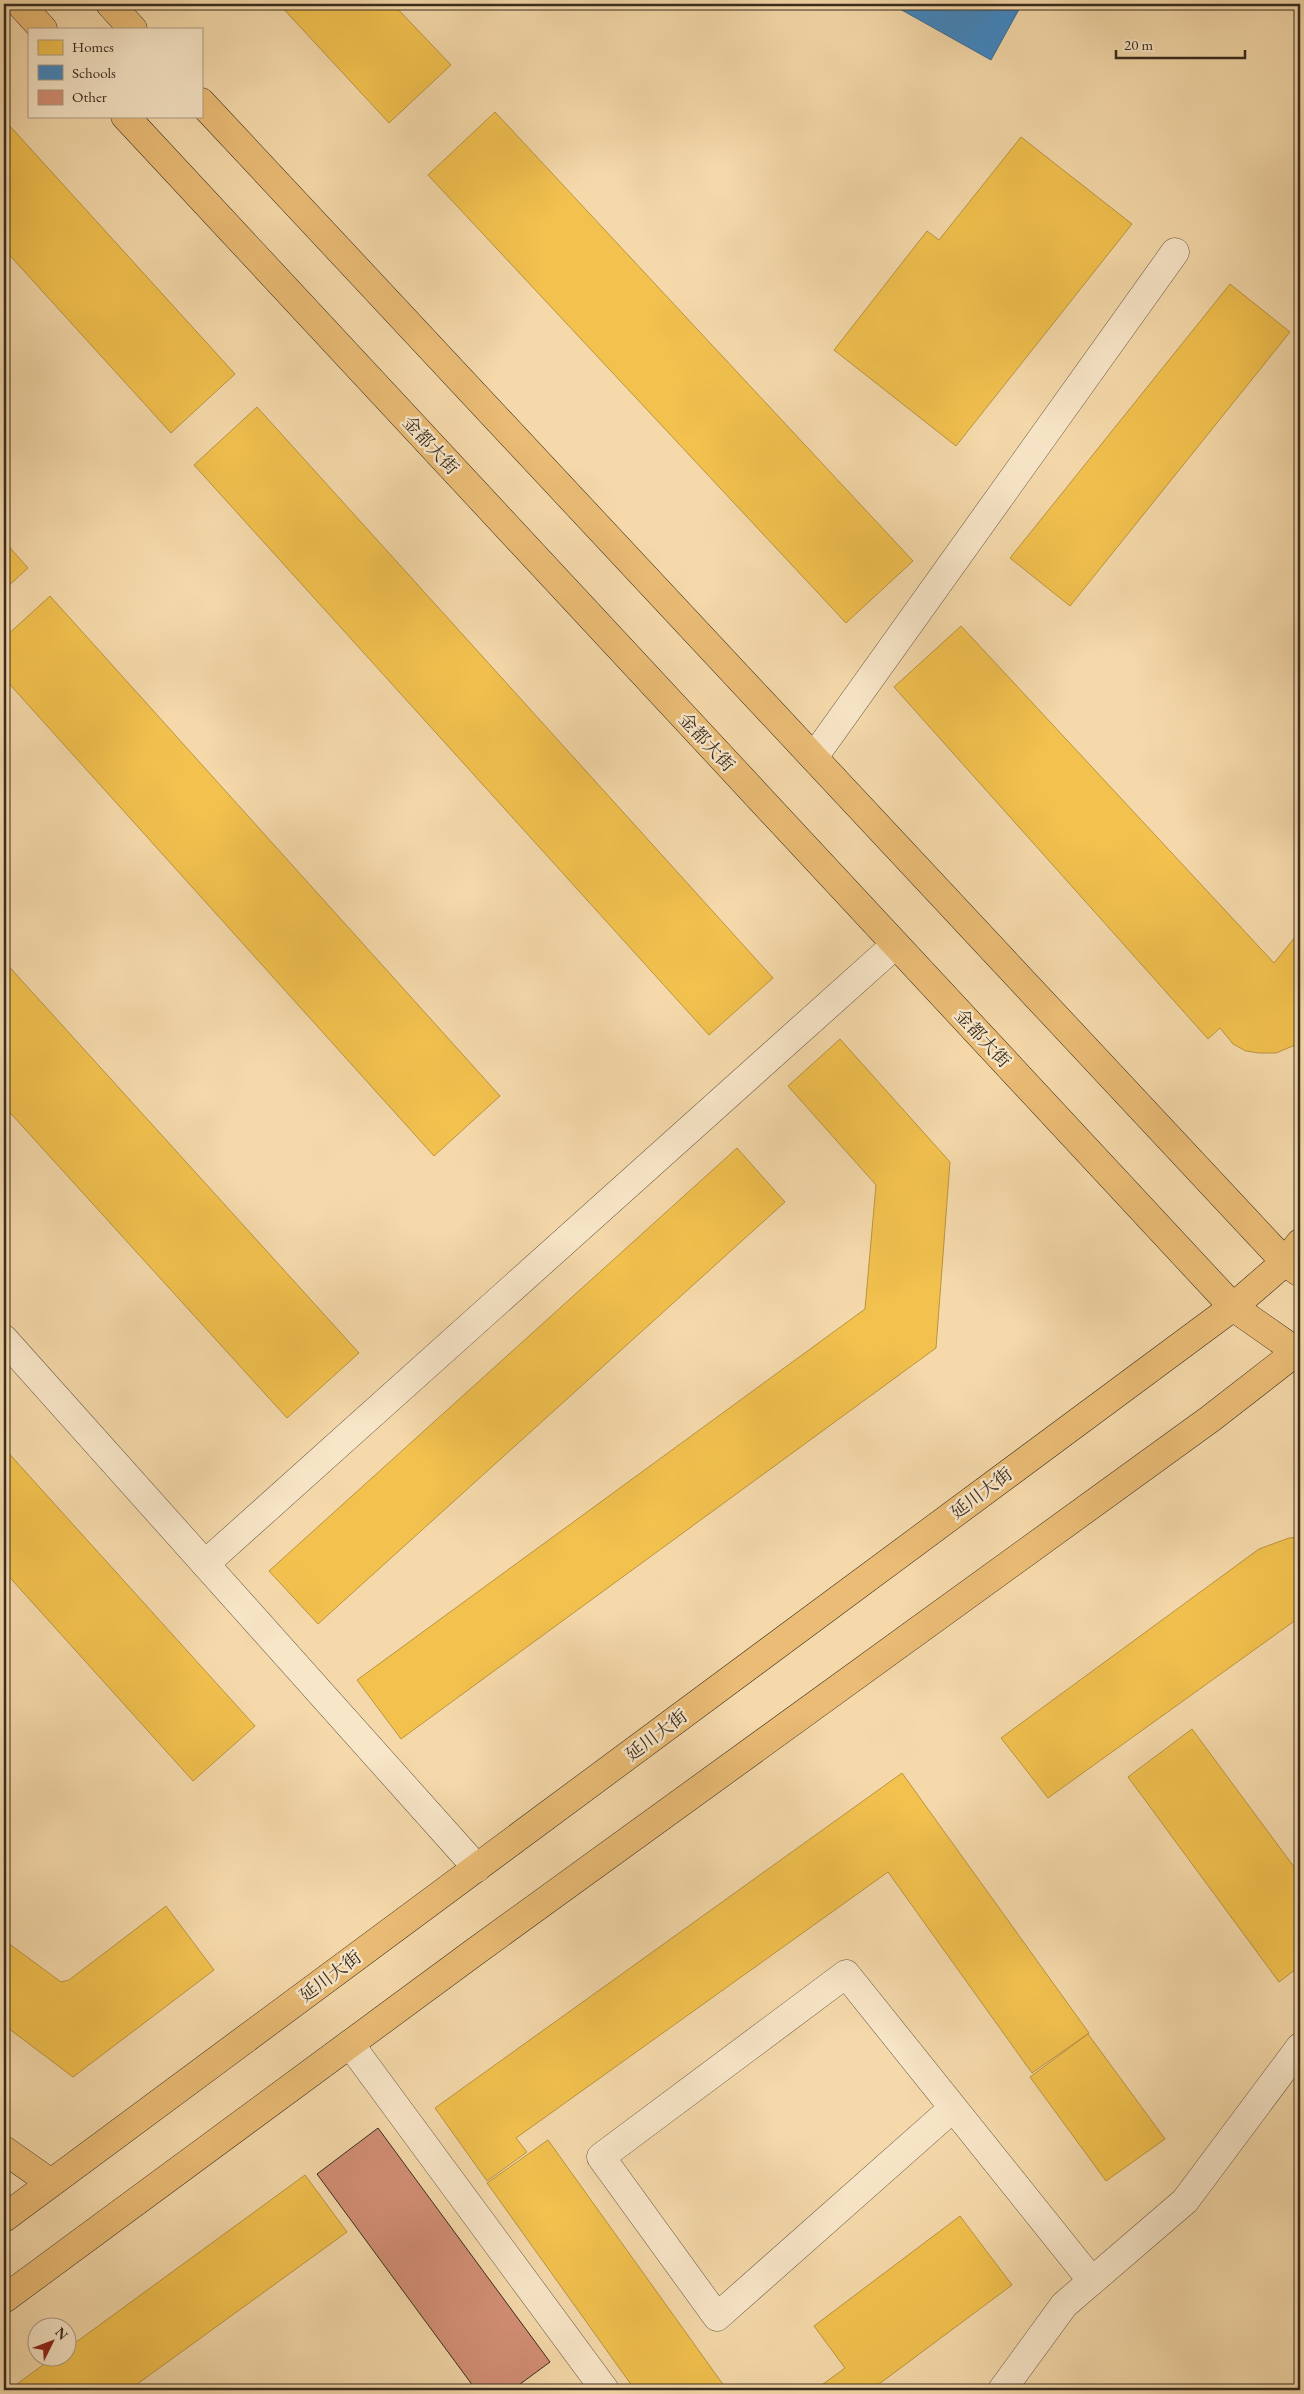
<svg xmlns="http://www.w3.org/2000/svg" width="1304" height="2394" font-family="'EB Garamond','Noto Serif SC',serif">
<rect width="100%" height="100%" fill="#f5d9aa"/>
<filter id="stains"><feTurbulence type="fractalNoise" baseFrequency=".004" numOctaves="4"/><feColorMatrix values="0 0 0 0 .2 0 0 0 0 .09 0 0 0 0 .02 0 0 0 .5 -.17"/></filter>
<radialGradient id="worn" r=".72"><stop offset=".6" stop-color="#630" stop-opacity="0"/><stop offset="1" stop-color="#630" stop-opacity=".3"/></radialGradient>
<g fill="#f2c14e" stroke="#ba9440">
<polygon points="279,4 393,4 451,65 389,123"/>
<polygon points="495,112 913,561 846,623 428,175"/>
<polygon points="9,125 235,374 171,433 4,249 4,130"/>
<polygon points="1021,137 1132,224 956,446 834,350 927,231 939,240"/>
<polygon points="1230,284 1290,332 1070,606 1010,558"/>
<polygon points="257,407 773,978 709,1035 194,465"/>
<polygon points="4,541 28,568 4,590"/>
<polygon points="50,596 500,1096 434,1156 4,678 4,638"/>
<polygon points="961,626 1274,963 1300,931 1300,1043 1276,1053 1259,1053 1246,1051 1233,1044 1220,1028 1208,1039 894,687"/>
<polygon points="4,961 359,1353 287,1418 4,1106"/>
<polygon points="840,1039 950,1162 936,1348 401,1739 357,1680 865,1309 876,1185 788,1086"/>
<polygon points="737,1148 785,1202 318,1624 269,1571"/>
<polygon points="4,1448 255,1726 193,1781 4,1571"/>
<polygon points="1300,1537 1300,1617 1048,1798 1001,1738 1259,1549 1289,1538"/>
<polygon points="1192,1729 1300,1875 1300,1966 1279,1982 1128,1777"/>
<polygon points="902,1773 1089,2033 1032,2073 888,1872 516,2138 527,2152 487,2181 435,2108"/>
<polygon points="166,1906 214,1970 73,2077 4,2025 4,1940 61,1982 69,1980"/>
<polygon points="1088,2034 1165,2139 1106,2181 1030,2077"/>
<polygon points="548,2140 727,2390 635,2390 487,2183"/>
<polygon points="305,2175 347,2232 129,2390 9,2390 55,2356 68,2356 68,2348"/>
<polygon points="960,2216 1012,2285 871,2390 815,2390 845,2368 814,2326"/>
</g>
<polygon fill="#3f88c5" stroke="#3d6c93" points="891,4 1022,4 991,60"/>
<polygon fill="#d38f76" stroke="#382c1f" points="378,2128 550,2362 512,2390 476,2390 317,2174"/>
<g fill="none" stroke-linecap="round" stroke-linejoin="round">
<defs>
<g id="minor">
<polyline points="814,757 1175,252"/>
<polyline points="4,1339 477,1868"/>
<polyline points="205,1564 895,945"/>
<polyline points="350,2044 605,2390"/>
<polyline points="953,2108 717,2317 601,2157 846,1974 1092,2281"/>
<polyline points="1002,2390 1064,2305 1185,2201 1300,2047"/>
</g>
<g id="major">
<polyline points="20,4 43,29"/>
<polyline points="110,4 133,29"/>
<polyline points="201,102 1285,1262 1299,1272"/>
<polyline points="125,116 1233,1307 1300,1354"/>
<polyline points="4,2150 51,2183"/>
<polyline points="4,2218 1233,1307 1285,1262 1300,1243"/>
<polyline points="4,2299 476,1951 1210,1419 1300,1349"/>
</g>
</defs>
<use href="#minor" stroke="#675742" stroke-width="29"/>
<use href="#major" stroke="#382c1f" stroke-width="29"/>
<use href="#minor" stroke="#f8e6c8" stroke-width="28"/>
<use href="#major" stroke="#eabc75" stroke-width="28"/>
</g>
<g text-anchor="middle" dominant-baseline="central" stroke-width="5" stroke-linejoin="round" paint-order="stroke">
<g font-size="18" fill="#382c1f" stroke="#f8e6c8">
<text transform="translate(431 445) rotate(47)">金都大街</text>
<text transform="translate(707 742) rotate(47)">金都大街</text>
<text transform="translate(983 1038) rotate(47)">金都大街</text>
<text transform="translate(981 1493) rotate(-37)">延川大街</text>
<text transform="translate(656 1735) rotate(-37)">延川大街</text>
<text transform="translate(330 1976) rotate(-37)">延川大街</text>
</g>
</g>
<rect width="1304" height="2394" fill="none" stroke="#f5d9aa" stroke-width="20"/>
<rect x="5" y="5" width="1294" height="2384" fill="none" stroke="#382c1f" stroke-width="2.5"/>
<rect x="10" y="10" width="1284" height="2374" fill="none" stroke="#382c1f"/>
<rect x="28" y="28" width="175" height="90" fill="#f8e6c8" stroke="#ab9c84"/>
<rect x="38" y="40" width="25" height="15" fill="#f2c14e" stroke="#ab9c84"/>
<text x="72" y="52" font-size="15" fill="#382c1f">Homes</text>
<rect x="38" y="65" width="25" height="15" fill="#3f88c5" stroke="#ab9c84"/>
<text x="72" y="78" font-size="15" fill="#382c1f">Schools</text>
<rect x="38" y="90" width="25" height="15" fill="#d38f76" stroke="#ab9c84"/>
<text x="72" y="102" font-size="15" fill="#382c1f">Other</text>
<g transform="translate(52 2342) rotate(48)"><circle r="24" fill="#f8e6c8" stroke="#ab9c84"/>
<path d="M0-4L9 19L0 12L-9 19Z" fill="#8f2418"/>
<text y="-8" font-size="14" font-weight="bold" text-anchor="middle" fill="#382c1f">N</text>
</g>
<path d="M1116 50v8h129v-8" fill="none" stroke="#382c1f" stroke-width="2.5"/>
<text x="1124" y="50" font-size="15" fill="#382c1f" stroke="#f8e6c8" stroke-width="4" paint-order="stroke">20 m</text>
<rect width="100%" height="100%" filter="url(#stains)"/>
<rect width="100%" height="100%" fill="url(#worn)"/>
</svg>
